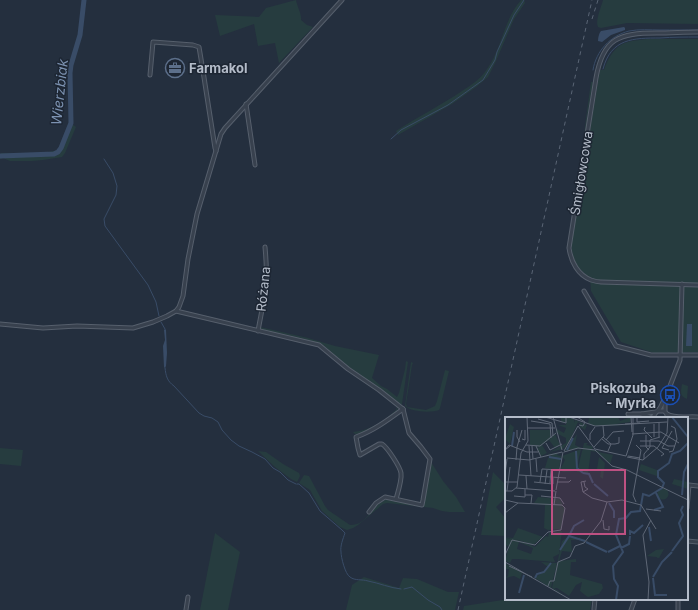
<svg xmlns="http://www.w3.org/2000/svg" width="698" height="610" font-family="Inter,sans-serif">
<rect width="100%" height="100%" fill="#242f3e"/>
<g fill="#263c3f">
<path d="M296 0C297 6 302 15 301 20L307 25 313 27 279 63 275 43 258 46 254 24 220 36 215 15 259 17 266 8Z"/>
<path d="M521 0H524L525 3 514 19 496 61 488 77 476 87 452 104 398 135 396 131C417 117 440 106 462 91 471 85 481 79 487 69 502 48 504 19 521 0Z"/>
<path d="M603 0H698V24L627 23 601 28 598 27C595 20 601 8 603 0Z"/>
<path d="M647 39H698V352L654 353 621 342 591 291 590 277C575 269 570 254 572 238L600 70H604C608 58 615 45 628 42 634 40 641 40 647 39Z"/>
<polygon points="591,82 593,82 587,117 586,135 570,229 584,138 586,118"/>
<polygon points="72,124 76,127 65,153 62,157 43,160 32,161 10,161 3,158 0,159 1,153 44,153 58,150 66,137"/>
<polygon points="260,327 308,338 335,346 379,355 372,378 381,386 387,389 397,397 399,393 405,369 406,361 408,362 402,404 400,405 363,377 350,368 323,345 301,338 260,329"/>
<path d="M411 362 413 363 412 365 406 404 407 407 426 410 435 406 437 401 445 370 449 371 440 408 439 410C431 413 411 412 405 406Z"/>
<path d="M682 384 688 386 687 399C679 396 681 391 682 384Z"/>
<path d="M385 398 398 407C397 417 364 435 355 434L353 432C371 430 383 422 396 410L397 407Z"/>
<polygon points="0,448 23,450 21,466 0,464"/>
<polygon points="258,451 266,452 283,464 299,473 300,476 297,482 291,479 275,467"/>
<path d="M431 462 443 481 456 497 465 512H449L442 511 433 508 387 503 383 504 358 525 353 528 347 530 340 527 322 511 310 490 299 483 304 475 309 476 325 506 328 510 350 525C368 526 373 501 389 499L418 505H424Z"/>
<polygon points="493,472 506,485 506,497 496,507 506,519 506,536 481,535"/>
<polygon points="215,533 240,552 228,610 200,610"/>
<polygon points="364,577 399,588 403,578 417,579 448,592 459,592 455,610 346,610 352,585"/>
<polygon points="509,599 592,599 590,610 463,610 464,606"/>
</g>
<g fill="#394c67">
<path d="M624 27 625 28V30L611 35 602 42 598 41C598 38 599 33 601 31Z"/>
<polygon points="687,324 692,324 692,346 686,346"/>
<polygon points="165,329 166,330 167,353 166,366 165,368 164,367 163,346 165,340 164,330"/>
</g>
<g fill="none" stroke-linecap="round" stroke-linejoin="round">
<g stroke="#394c67" stroke-width="1">
<path d="M603 69C611 38 634 38 660 38 673 37 685 37 698 37"/>
<path d="M593 70C596 51 610 36 629 31 639 29 650 30 660 30 673 30 685 30 698 30"/>
<polyline points="391,139 401,130 448,105 483,80 495,60 497,52 514,15 524,0"/>
<polyline points="104,159 113,173 117,186 116,195 104,219 105,226 148,285 156,302 159,316"/>
<polyline points="161,322 165,329"/>
<path d="M165 368C166 376 167 381 174 386L199 413 204 416 212 418 218 422 222 430 231 440 239 446 252 452 265 459 273 468 280 472 288 480 296 484"/>
<path d="M297 484H299L309 493 320 511 342 530 345 533C343 539 340 546 341 552 341 557 345 574 350 577 355 581 362 579 368 581 379 583 390 588 401 589"/>
<polyline points="404,589 412,587 428,600 440,607 442,610"/>
</g>
<polyline stroke="#394c67" stroke-width="5" points="0,156 54,154 58,152 61,148 71,123 70,73 71,65 80,35 84,0"/>
<defs>
<g id="minor">
<path d="M698 32C684 32 671 33 657 33 619 33 603 38 596 78L569 248C571 262 578 275 591 280 594 281 598 282 601 282L698 285"/>
<polyline points="150,75 153,42 193,45 199,47 203,71 215,148 216,151"/>
<polyline points="246,104 255,165"/>
<polyline points="584,291 616,346 651,355 698,355"/>
<polyline points="176,311 319,345 348,369 379,390 403,409"/>
<polyline points="0,324 43,328 77,326 133,328 153,322 167,316 176,311 179,307 183,296 188,259 197,214 221,134 225,128 342,0"/>
<path d="M258 331C261 314 265 298 266 281 267 270 266 258 265 247"/>
<polyline points="657,411 664,411 667,414 667,418"/>
<polyline points="665,411 665,399"/>
<polyline points="628,414 642,414 655,412"/>
<polyline points="642,414 652,418"/>
<path d="M667 414C676 419 687 416 698 417"/>
<path d="M653 418C654 413 657 412 660 408 662 405 662 402 665 399L680 360 682 284"/>
<path d="M396 499C398 492 402 480 401 473 400 467 388 448 382 444H379L360 455 358 448 356 437C373 431 388 420 403 409"/>
<polyline points="687,508 689,485 698,486"/>
<polyline points="369,512 376,503 385,497 422,505 423,500 430,459 421,447 409,433 403,409"/>
<polyline points="687,541 698,542"/>
<polyline points="594,609 595,599"/>
<polyline points="186,610 188,597"/>
<polyline points="631,610 635,599"/>
<polyline points="678,610 678,599"/>
</g>
</defs>
<use href="#minor" stroke="#565f6c" stroke-width="5"/>
<use href="#minor" stroke="#38414e" stroke-width="3"/>
<g stroke="#5a6575" stroke-width="1" stroke-dasharray="4 4" stroke-linecap="butt">
<polyline points="592,19 598,0"/>
<polyline points="458,610 592,0"/>
</g>
</g>
<defs>
<symbol id="office-ring" viewBox="-11 -11 22 22"><circle r="9.5" fill="#1d2633" stroke="#5c6f8a" stroke-width="1.5"/><path d="M-6-3h4V-5.5h4V-3h4V5H-6ZM-1-4.5V-3h2v-1.5ZM-6 0V1H6V0Z" fill="#5c6f8a"/></symbol>
<symbol id="bus-ring" viewBox="-11 -11 22 22"><circle r="9.5" fill="#1d2633" stroke="#1a4fb4" stroke-width="1.5"/><path d="M-5-6H5V4H4V6H2V4H-2V6H-4V4H-5ZM-3.5-4V0h7V-4ZM-3.5 1.2v1.5H-2V1.2ZM2 1.2v1.5H3.5V1.2Z" fill="#1a4fb4"/></symbol>
</defs>
<g fill-rule="evenodd">
<use href="#office-ring" x="164" y="57" width="22" height="22"/>
<use href="#bus-ring" x="659" y="384" width="22" height="22"/>
</g>
<g text-anchor="middle" dominant-baseline="central" stroke-width="3" stroke-linejoin="round" paint-order="stroke">
<g font-size="13" font-weight="bold" fill="#b4bcc9" stroke="#1d2633" text-anchor="start">
<text x="189" y="68">Farmakol</text>
<text x="656" y="388" text-anchor="end">Piskozuba<tspan x="656" dy="15">- Myrka</tspan></text>
</g>
<g font-size="13" fill="#b4bcc9" stroke="#1d2633">
<text transform="translate(581 173) rotate(-81)">Śmigłowcowa</text>
<text transform="translate(263 289) rotate(-84)">Różana</text>
</g>
<g font-size="14" font-style="italic" fill="#7c92b1" stroke="#1d2633">
<text transform="translate(59 92) rotate(-84)">Wierzbiak</text>
</g>
</g>
<g transform="translate(505 417)">
<rect width="183" height="183" fill="#242f3e"/>
<path d="M56 0H63L69 2V6L70 3 82 8 80 13 75 10V6L73 5 64 25 58 32 45 35 61 26V21L51 16 52 12 59 16 61 11 53 8H61V5H56ZM84 0H113L115 4 126 0 125 5 111 7 125 8 91 9 83 7ZM5 7 9 10 5 27 0 22ZM25 13H45L46 21 50 17 55 28 50 31 44 23 37 28 42 36 36 39 31 31 35 30 25 29ZM72 17 70 28 76 31 59 34ZM79 26H83L81 28 87 29 88 33 94 34 93 35 108 38 105 47 92 35 86 34 83 56 72 55ZM76 32 71 54 58 55 55 53 60 43 57 39ZM53 36 52 38 56 39 54 53 40 51 43 41 47 39 42 37ZM94 40 100 46 98 62 95 60 96 53 92 52ZM136 47 152 53V59L134 53ZM169 62 183 65V72L167 67ZM152.5 77a5.5 5.5 0 1 1 11 0a5.5 5.5 0 1 1-11 0ZM33 80 55 82 60 93 56 112 43 113 39 111 40 88 29 86ZM13 111 38 120 28 128 10 122 30 130 41 119 43 120 44 116 57 114 54 137 48 140 50 145 13 142H7L5 146 0 144 4 130 0 127V121L7 122 0 120 8 121ZM14 125 28 131 26 137 12 132ZM64 119 71 122 75 120 76 123H66L67 135 57 134 54 144 71 142V145H66L65 158 97 167 98 171 94 177 83 180 80 178 75 174 77 165 71 168 64 179 52 171H49L63 181 47 171 57 124ZM159 132 154 141H160L166 136 160 141 142 139 151 133ZM36 145 52 146 46 171 30 161 43 150ZM0 146 17 156 15 162 9 159 0 161 3 159 4 152H0Z" fill="#263c3f" fill-rule="evenodd"/>
<path fill="none" stroke="#394c67" stroke-width="2" d="M167 0 183 20M7 29 9 15M62 33 68 21M71 34 72 51 78 56M44 40 56 42M78 56 84 57 88 66M89 67 103 79M177 78 179 55 183 47M104 86 109 94V101M149 93 158 90 151 76M144 110 146 124M125 118V114L129 116 138 108M64 119 69 109 79 103M81 125 102 135M116 131 124 127 125 119M55 133 64 119 80 124M167 134 178 119 174 106 178 98 176 93 178 89M103 135 115 129M148 160 157 145 167 135M30 161 32 157 39 155 46 146M148 161 150 178H162M14 176 19 158M111 183 113 169 109 162 108 149 118 135 111 118 114 102 121 101 126 95 135 94 138 77 144 79 157 71 159 66 153 60V54L164 46 167 37 175 34 183 26"/>
<path fill="none" stroke="#5e6776" stroke-width="1" d="M40 0 61 6V0H55M48 0 57 33M64 0 90 9 162 5M72 0 80 5 78 9 74 8M126 0 127 15M132 0V5L144 4M33 2 47 6 48 19M26 4 45 7 46 21M120 7 135 6M149 7V20M73 9 90 32 121 39M140 10 139 13 147 21M22 11H50M12 13V20L15 25M127 17 156 15 174 26M141 18V30L144 33M98 20 106 27 103 34M154 20V5M17 22 20 23V13M97 22 103 27H110L114 26V20M85 23V17L90 10M101 23 108 15 119 14M135 24H154L163 29H170M41 26 45 33 57 27M21 28 35 29 51 16M131 28 136 33 128 78 131 85M5 29 0 33 4 28 22 35H33M24 29 26 59M27 29 28 42M31 29 36 40M135 29H149L159 37 156 39M12 30 17 13M89 30 99 19 98 9M90 33 107 49 122 53 183 83M164 33 157 31 167 14M59 34 73 9M59 35 73 31 90 33M164 35 168 34 172 22 170 11 166 9M121 39 128 18V0M123 39 135 41M122 40 138 43 153 30 162 16 163 0M2 41 24 43 57 35M31 42 32 55M139 42V37L145 30V23L155 20M11 43 12 30M0 57 2 42M14 58 61 61M21 59 22 72M0 65H13M29 65 48 67V61M35 65 37 52 56 53M52 65H64L66 63M45 66 46 53M40 67 42 53M11 71 50 74M51 73 58 35M0 74H7L12 70 16 36 23 24 22 0M2 74 5 50M78 75 87 81 102 85M78 75 76 65 81 64M78 75 83 72 80 70 79 65M20 78H27L26 86M9 79 20 80V72M36 79 55 81 59 87M0 83 13 86M49 88 51 74M141 92 156 94M0 96 13 86 57 88 60 91 56 113 43 115 30 128 7 123 0 138M98 103 99 112 104 113V109M0 145 66 183M4 149 27 160M43 169 45 164H49L53 145 65 140 70 129 79 126 96 104 102 85 117 83 136 88 151 112M143 183 144 165 138 118 146 103"/>
<path fill="#bd5182" fill-opacity="0.15" stroke="#bd5182" stroke-width="2" d="M47 53H120V117H47Z"/>
<rect width="183" height="183" fill="none" stroke="#b4bcc9" stroke-width="2"/>
</g>
</svg>
